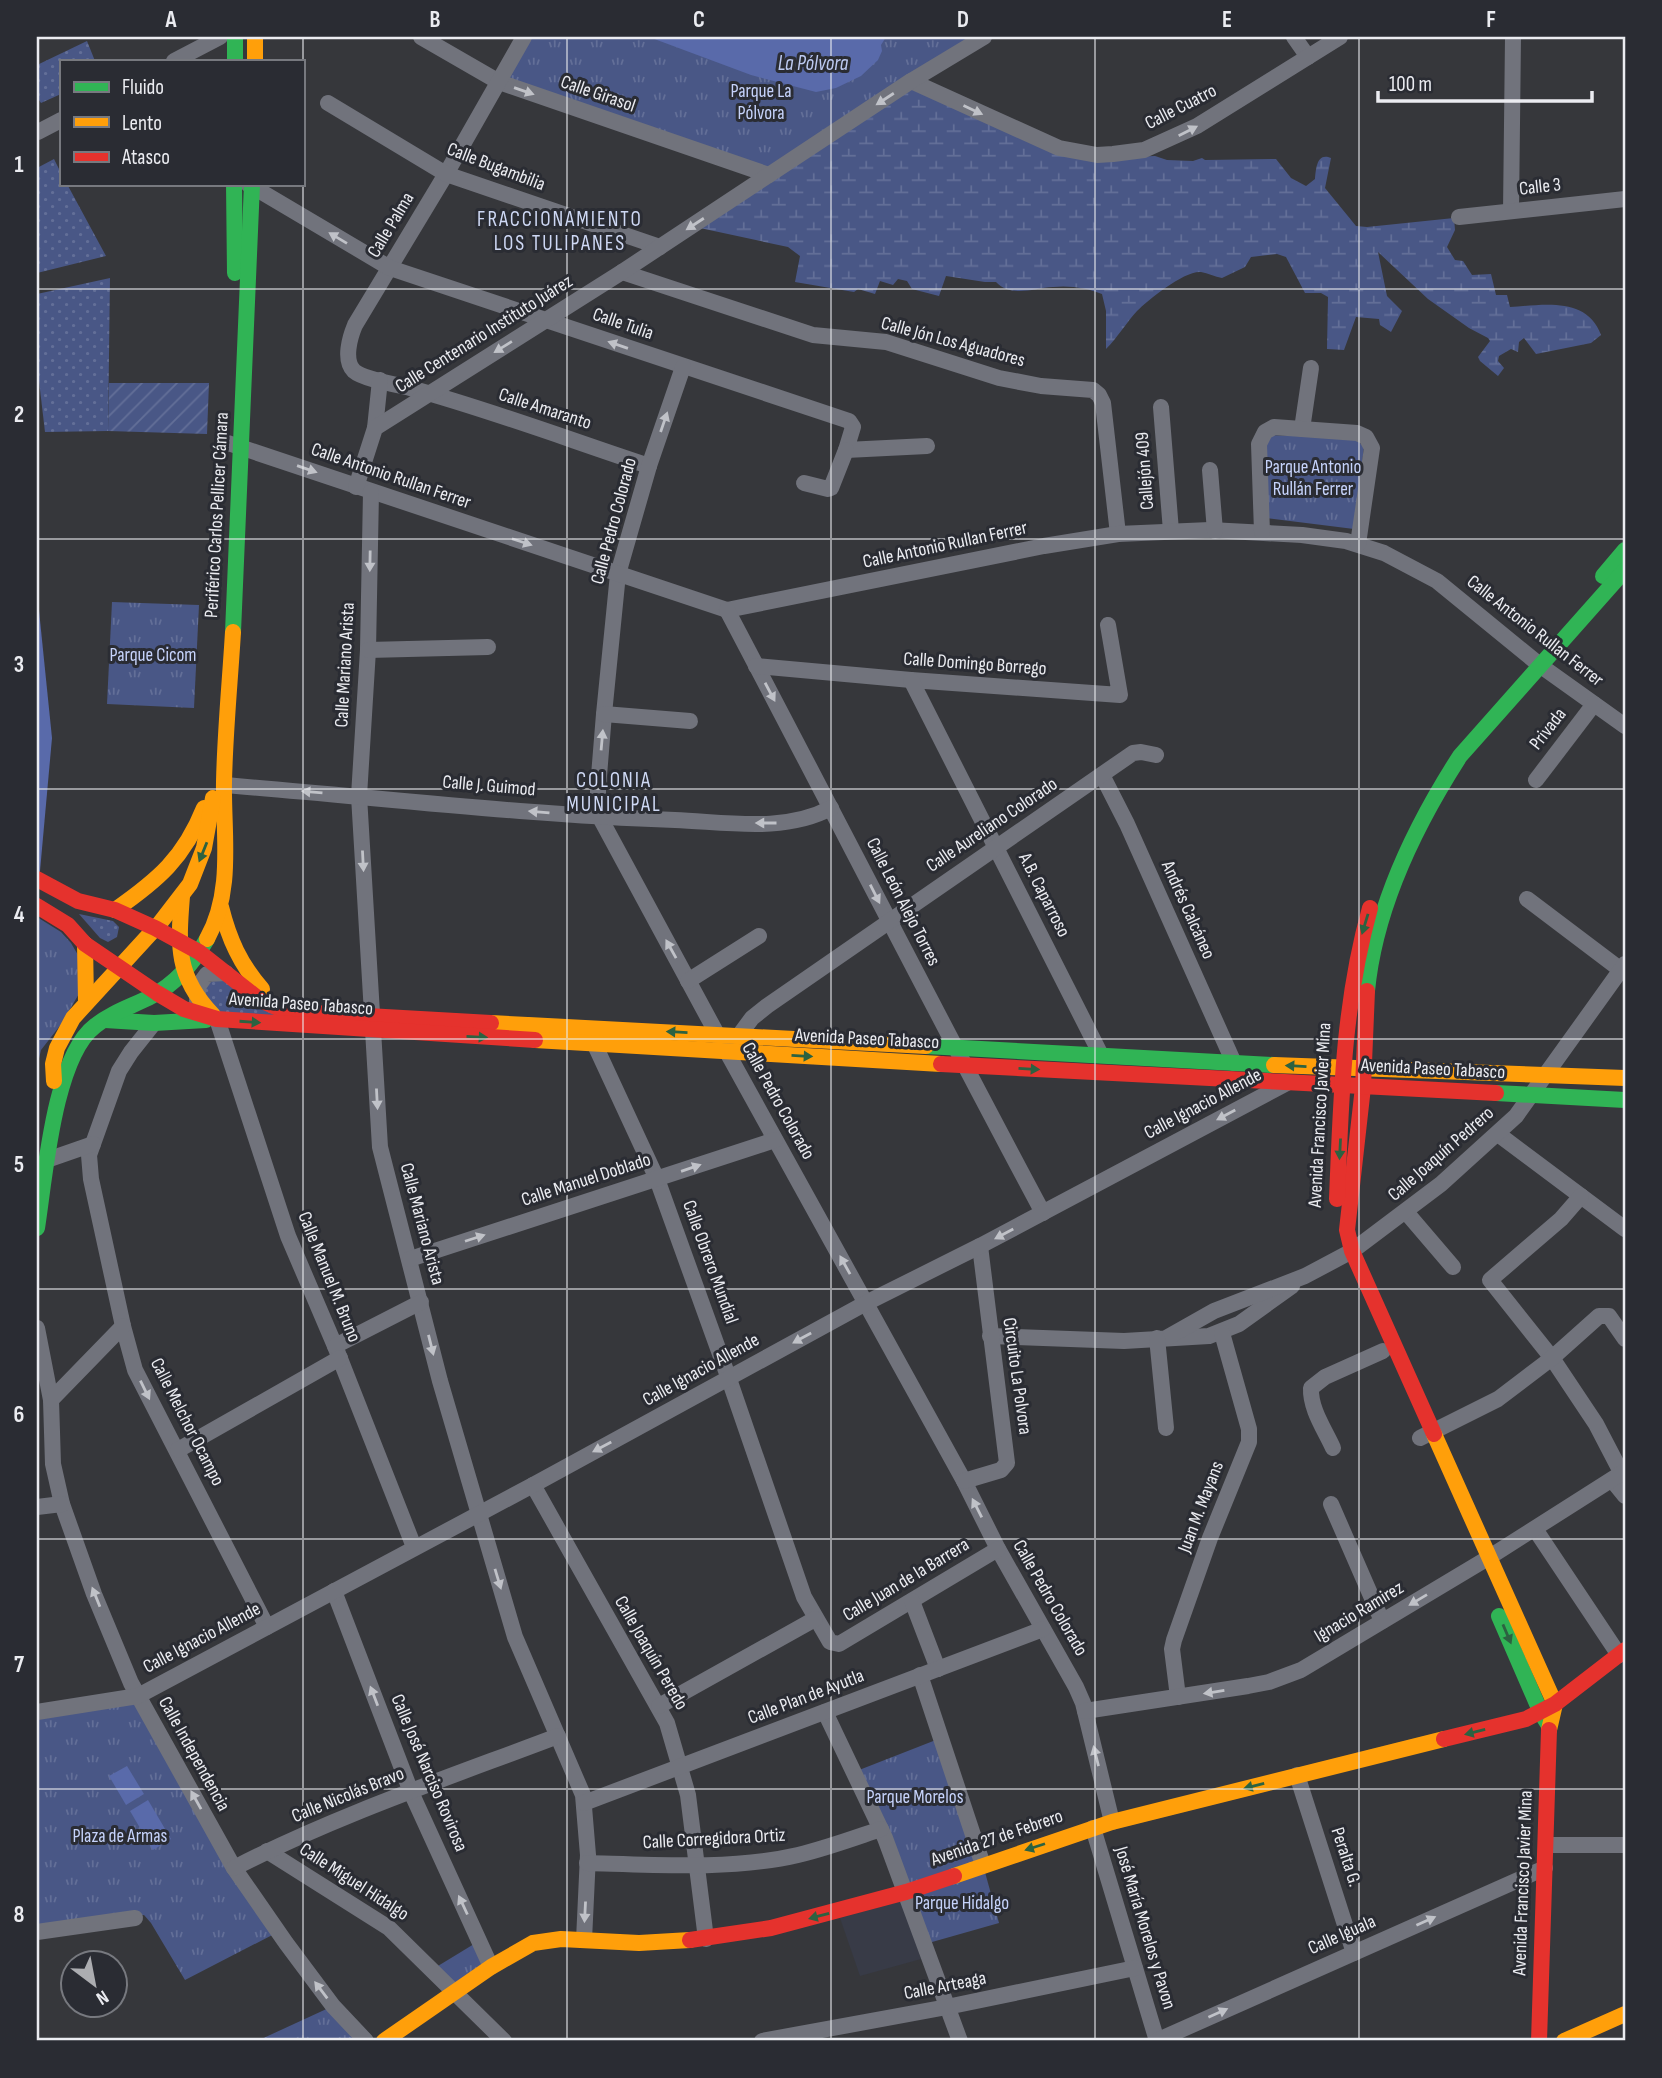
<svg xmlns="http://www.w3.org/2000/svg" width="1662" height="2078" font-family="'Sofia Sans Condensed',sans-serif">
<defs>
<pattern id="grass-dots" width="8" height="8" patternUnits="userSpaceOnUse" patternTransform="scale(1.75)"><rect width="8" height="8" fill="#495786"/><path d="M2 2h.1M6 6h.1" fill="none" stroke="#636f98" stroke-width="1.8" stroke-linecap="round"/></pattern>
<pattern id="wetland-marsh" width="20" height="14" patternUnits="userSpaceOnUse" patternTransform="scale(1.75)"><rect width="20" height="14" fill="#495786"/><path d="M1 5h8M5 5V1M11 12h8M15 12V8" fill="none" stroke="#636f98"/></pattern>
<pattern id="park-tufts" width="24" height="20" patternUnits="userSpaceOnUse" patternTransform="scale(1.75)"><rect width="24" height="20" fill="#495786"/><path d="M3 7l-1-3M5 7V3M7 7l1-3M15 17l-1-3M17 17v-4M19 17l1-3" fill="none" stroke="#636f98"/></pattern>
<pattern id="garden-furrows" width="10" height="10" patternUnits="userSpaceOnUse" patternTransform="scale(1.75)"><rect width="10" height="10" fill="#495786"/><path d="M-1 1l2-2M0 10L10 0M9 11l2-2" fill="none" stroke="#636f98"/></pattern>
</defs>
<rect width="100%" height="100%" fill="#36373b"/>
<polygon fill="#383b47" points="902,1901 921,1959 860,1976 840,1918"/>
<g fill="url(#grass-dots)">
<polygon points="87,41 95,61 61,61 61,94 41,103 37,97 37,65"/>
<polygon points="54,159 61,173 61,184 67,184 106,256 37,273 37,168"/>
<polygon points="110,278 108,431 45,432 37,364 37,294"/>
<polygon points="79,914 113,921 119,927 117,937 108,942 100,938"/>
<polygon points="218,977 288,1018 219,1015 203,992 208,984"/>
</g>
<path fill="url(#wetland-marsh)" d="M914 85 1010 132 1131 157 1155 156 1167 160 1193 161 1202 158 1205 160 1276 159 1291 178 1306 186 1315 179C1316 168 1317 152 1331 158L1325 188 1356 226 1367 227 1454 218 1455 230 1447 247 1455 260 1463 261 1472 275 1491 274 1496 295H1507L1510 307C1543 305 1587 296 1601 335L1591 343 1536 354 1524 338 1519 342 1518 352 1511 349 1499 356 1498 361 1504 368 1498 376 1480 361 1478 357 1490 341 1488 338 1469 328 1428 299 1378 252 1387 296 1402 311 1391 332 1380 325 1379 319 1356 317 1344 350 1327 349 1328 297 1321 293H1305L1286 257 1277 254 1251 257 1245 267 1222 278C1215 277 1208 273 1201 272 1185 270 1148 300 1137 311 1126 323 1118 337 1106 349V311L1102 294C1088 288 1069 285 1053 287 1034 288 1011 298 996 282H985L946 276 939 296 912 289 907 281 898 279 893 285 880 281 875 294 858 289 854 292 795 282 800 256 788 247 700 228Z"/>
<g fill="url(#park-tufts)">
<polygon points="524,37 984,37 769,175 499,82"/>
<polygon points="1264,435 1354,437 1364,447 1354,529 1266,518"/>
<polygon points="112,602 199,605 194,708 107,704"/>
<polygon points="37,917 61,932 71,943 78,955 80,992 62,1023 41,1050 37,1067"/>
<polygon points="138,1696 278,1932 185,1980 151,1923 144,1915 37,1932 37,1712"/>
<polygon points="941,1738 983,1865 999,1923 925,1944 854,1772"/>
<polygon points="479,1941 491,1967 455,1992 433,1969"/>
<polygon points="333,2006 366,2041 257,2041"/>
</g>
<polygon fill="url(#garden-furrows)" points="109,383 209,383 207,434 108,431"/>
<g fill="#596aaa">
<polygon points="649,37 886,37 881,45 882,51 878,60 861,76 836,88 816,92 751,75"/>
<polygon points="37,591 52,738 37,904"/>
<polygon points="127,1766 144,1794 126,1805 109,1776"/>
<polygon points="148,1800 171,1839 153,1850 130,1811"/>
</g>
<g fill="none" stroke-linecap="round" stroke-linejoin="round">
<g stroke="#71737c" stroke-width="16">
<polyline points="421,37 499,82 769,175"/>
<path d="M524 37 446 174 355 325C350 337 343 360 354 371 363 379 398 385 410 388 491 410 570 440 649 466"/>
<polyline points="1294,37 1308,57"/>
<polyline points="174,61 220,37"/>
<polyline points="911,81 1059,148 1097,155 1113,154 1144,150 1197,126 1340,37"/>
<polyline points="328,103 446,174 660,247"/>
<polyline points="38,132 61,120"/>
<polyline points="248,184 390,268 849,421 853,427 846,450 927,446"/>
<polyline points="1511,211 1513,37"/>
<polyline points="1459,217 1625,199"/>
<polyline points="622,272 813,335 886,342 999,378 1041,386 1093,390 1099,395 1103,403 1118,534"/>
<polyline points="683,367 649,466 618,574 604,714 598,788 598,814 717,1034 964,1481 998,1549 1076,1687 1083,1703 1112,1822"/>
<polyline points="1161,407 1171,531"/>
<polyline points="375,428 380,380"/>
<polyline points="1302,429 1311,368"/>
<polyline points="228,443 727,610 1044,546 1118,534 1210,530 1302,535 1346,541 1384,553 1437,581 1541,666 1625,726"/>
<polyline points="1210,470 1215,531"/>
<polyline points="804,483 828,489 831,488 846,450"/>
<polyline points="356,487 375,428 622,272 911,81 984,37"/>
<polyline points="371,492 368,650 359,796 380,1147 440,1381 515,1637 583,1795 588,1855 584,1940"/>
<polyline points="1262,532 1259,444 1265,432 1274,427 1357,433 1366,437 1372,448 1358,544"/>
<path d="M727 610C833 811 936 1013 1043 1213"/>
<polyline points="368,650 488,647"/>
<polyline points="756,666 911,680 1120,695 1108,625"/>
<polyline points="911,680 1101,1055"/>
<polyline points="604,714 690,721"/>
<polyline points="1102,775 1127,824 1234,1063"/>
<polyline points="1536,780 1594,704"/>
<path d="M224 785C374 797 524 815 675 820 727 822 784 833 831 808"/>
<polyline points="1527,899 1621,970"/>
<polyline points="688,981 759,936"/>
<polyline points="197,1001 199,985 207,974 226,973"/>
<polyline points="217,1019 288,1236 335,1346 414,1547"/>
<polyline points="154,1023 131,1052 119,1071 89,1155 91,1179 123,1326 135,1370 267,1627"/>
<polyline points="735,1041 752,1018 767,1006 1133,753 1141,752 1156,755"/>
<polyline points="594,1043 657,1179 729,1379 804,1597 830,1642 839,1644 998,1549"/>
<polyline points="1498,1134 1625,1229"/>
<polyline points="47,1160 93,1144"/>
<polyline points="1581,1196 1561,1219 1490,1280 1552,1358 1596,1424 1622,1474"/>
<polyline points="1406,1212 1453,1267"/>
<polyline points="410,1259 775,1140"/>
<polyline points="37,1328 51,1400 53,1464 62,1504 94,1594 131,1683 234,1868 286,1943 333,2006 366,2041"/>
<polyline points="990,1336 1124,1341 1209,1336 1239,1324 1292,1286"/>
<polyline points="1168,1337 1214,1311 1305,1276 1352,1251 1441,1184 1516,1116 1625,964"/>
<polyline points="1157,1338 1166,1428"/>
<polyline points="335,1346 421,1302"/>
<polyline points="51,1400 123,1326"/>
<polyline points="1420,1438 1498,1399 1552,1358 1599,1316 1609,1316 1625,1339"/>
<path d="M1333 1448C1325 1430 1310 1409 1311 1388L1325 1377 1383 1351"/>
<polyline points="178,1450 340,1358"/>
<polyline points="1612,1480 1625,1496"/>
<polyline points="964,1481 1001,1470 1007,1463 980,1246"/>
<polyline points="533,1485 667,1723 688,1795 706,1939"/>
<polyline points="1331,1504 1382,1621"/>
<polyline points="37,1507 62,1504"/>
<polyline points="1535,1529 1619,1655"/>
<polyline points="334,1591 411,1792 491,1967"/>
<polyline points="912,1601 938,1669"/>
<polyline points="920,1675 983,1865"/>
<polyline points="1178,1697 1172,1649 1174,1640 1210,1538 1249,1442 1249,1429 1222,1333"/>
<polyline points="659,1706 815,1619"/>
<polyline points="1085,1711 1248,1686 1269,1682 1301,1670 1488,1558 1625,1471"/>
<polyline points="37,1712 138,1696 533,1485 866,1303 980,1246 1287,1083"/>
<polyline points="825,1712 885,1838 960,2041"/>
<polyline points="1297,1775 1354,1953"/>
<polyline points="584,1803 1043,1629"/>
<polyline points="1093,1828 1157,2041"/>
<polyline points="1546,1845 1625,1845"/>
<polyline points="267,1851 389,1928 504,2041"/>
<path d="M587 1863C655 1865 733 1870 798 1855 827 1848 854 1838 881 1829"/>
<path d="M234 1868C337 1815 450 1777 558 1736"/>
<polyline points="37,1932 135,1918"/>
<polyline points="762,2041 947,2007 1135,1968"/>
<polyline points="1156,2041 1545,1868"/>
</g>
<g stroke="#30b455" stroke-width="16">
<polyline points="235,37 235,61"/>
<polyline points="234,184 235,273"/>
<polyline points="1603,576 1625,550"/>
<polyline points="233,632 252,184"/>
<path d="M1367 991C1375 907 1415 826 1460 756L1625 570"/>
<polyline points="105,1020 154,1023 206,1020"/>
<polyline points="926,1046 1274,1065"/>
<polyline points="1496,1093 1625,1100"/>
<path d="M37 1228C45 1177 54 1057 95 1026 112 1012 133 1006 152 996 175 984 194 962 207 939"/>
<polyline points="1499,1616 1541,1713 1548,1724"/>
</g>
<g stroke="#ff9f0a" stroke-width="16">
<polyline points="255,37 255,61"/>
<path d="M182 896C178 946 176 977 213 1015"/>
<path d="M221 907C229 939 240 964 262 989"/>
<path d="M115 910C158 880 184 858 204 808"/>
<path d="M207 939C234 891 223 834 224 782 225 732 230 682 233 632"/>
<polyline points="85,944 86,1001"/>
<polyline points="491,1023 926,1046"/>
<polyline points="535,1040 941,1064"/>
<polyline points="1274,1065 1625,1078"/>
<polyline points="54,1081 53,1064 57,1048 73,1018 160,923 190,884 204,848 213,798"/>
<polyline points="1434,1434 1555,1704 1549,1730"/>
<polyline points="954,1876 1112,1822 1444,1739"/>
<polyline points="384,2041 491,1967 533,1943 561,1939 639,1943 690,1940"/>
<polyline points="1564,2041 1625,2014"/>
</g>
<g stroke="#e5322d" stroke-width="16">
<polyline points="37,879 78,901 115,910 155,928 199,952 260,1000 280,1009 297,1012 491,1023"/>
<polyline points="37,906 68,925 85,944 157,993 184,1009 217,1019 535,1040"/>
<polyline points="1367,991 1363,1087 1347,1230 1352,1251 1434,1434"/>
<polyline points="941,1064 1496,1093"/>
<path d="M1337 1199C1341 1100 1343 1004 1370 908"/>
<polyline points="1444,1739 1526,1719 1555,1704 1625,1650"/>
<polyline points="690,1940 771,1928 906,1892 954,1876"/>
<polyline points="1539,2041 1549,1730"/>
</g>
</g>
<defs><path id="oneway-solid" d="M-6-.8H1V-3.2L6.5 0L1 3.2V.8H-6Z" transform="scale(1.75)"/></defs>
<g fill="#c0c2c8">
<use href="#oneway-solid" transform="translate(524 91) rotate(19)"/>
<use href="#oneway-solid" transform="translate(885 99) rotate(147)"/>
<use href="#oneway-solid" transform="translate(973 110) rotate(25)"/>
<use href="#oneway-solid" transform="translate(1188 131) rotate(-27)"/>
<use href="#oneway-solid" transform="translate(695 224) rotate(147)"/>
<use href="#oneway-solid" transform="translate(338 238) rotate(-149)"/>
<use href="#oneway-solid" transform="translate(618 345) rotate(-161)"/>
<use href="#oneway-solid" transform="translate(503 347) rotate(148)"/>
<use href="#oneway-solid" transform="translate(664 422) rotate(-71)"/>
<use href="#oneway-solid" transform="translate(307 469) rotate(19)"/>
<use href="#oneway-solid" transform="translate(522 542) rotate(18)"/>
<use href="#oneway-solid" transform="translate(370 561) rotate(91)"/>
<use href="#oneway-solid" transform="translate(770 692) rotate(62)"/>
<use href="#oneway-solid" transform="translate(602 740) rotate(-85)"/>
<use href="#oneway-solid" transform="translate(312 792) rotate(-175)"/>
<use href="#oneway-solid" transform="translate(539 812) rotate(-175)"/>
<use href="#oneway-solid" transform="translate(766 823) rotate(180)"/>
<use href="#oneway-solid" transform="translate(363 861) rotate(87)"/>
<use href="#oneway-solid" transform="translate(875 894) rotate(63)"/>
<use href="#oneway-solid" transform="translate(671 949) rotate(-119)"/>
<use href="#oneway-solid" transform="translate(377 1099) rotate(87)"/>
<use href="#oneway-solid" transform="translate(1226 1115) rotate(152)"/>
<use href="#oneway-solid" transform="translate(691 1168) rotate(-19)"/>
<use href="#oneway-solid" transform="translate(1004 1234) rotate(152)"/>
<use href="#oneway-solid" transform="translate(475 1238) rotate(-18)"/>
<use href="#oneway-solid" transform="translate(845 1265) rotate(-119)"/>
<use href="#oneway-solid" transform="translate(802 1338) rotate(151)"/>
<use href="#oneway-solid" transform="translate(431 1345) rotate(76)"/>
<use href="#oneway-solid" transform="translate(145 1390) rotate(64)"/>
<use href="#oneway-solid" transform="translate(602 1447) rotate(152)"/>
<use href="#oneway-solid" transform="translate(977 1508) rotate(-117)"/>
<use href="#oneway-solid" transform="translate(498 1579) rotate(73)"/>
<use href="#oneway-solid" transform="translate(96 1597) rotate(-112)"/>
<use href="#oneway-solid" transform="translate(1418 1600) rotate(149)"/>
<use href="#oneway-solid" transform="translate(1214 1692) rotate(171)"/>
<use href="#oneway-solid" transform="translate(374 1696) rotate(-111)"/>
<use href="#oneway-solid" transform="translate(1096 1756) rotate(-104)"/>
<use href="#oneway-solid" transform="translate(196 1800) rotate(-119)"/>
<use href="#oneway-solid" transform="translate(463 1905) rotate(-115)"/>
<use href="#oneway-solid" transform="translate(585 1912) rotate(93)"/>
<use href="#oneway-solid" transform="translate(1426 1921) rotate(-24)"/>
<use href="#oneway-solid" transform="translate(321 1990) rotate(-127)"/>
<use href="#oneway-solid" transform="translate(1218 2013) rotate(-24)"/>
</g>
<g fill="#2c6241">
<use href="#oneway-solid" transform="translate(203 852) rotate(112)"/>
<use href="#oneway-solid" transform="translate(1365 924) rotate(107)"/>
<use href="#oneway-solid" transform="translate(250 1022) rotate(4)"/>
<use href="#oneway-solid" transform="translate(677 1032) rotate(-177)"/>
<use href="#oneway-solid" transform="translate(477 1037) rotate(3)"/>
<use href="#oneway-solid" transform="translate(802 1056) rotate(3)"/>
<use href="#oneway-solid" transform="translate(1296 1066) rotate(-177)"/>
<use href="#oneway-solid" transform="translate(1029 1069) rotate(3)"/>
<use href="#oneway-solid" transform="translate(1340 1149) rotate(93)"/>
<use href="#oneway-solid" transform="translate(1507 1634) rotate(67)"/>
<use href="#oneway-solid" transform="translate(1475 1732) rotate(166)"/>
<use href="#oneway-solid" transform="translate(1254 1786) rotate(166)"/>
<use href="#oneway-solid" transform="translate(1035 1847) rotate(162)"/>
<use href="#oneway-solid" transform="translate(819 1916) rotate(165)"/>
</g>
<path fill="none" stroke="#ebecf1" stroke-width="2" stroke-opacity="0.55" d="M303 37V61M567 37V2041M831 37V2041M1095 37V2041M1359 37V2041M303 184V2041M37 289H1625M37 539H1625M37 789H1625M37 1039H1625M37 1289H1625M37 1539H1625M37 1789H1625"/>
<g text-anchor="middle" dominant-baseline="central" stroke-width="6" stroke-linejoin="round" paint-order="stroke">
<g font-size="19" fill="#c6d3fb" stroke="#2a2c33">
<text x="761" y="91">Parque La<tspan x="761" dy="22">Pólvora</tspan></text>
<text x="1313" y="467">Parque Antonio<tspan x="1313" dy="22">Rullán Ferrer</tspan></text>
<text x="153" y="655">Parque Cicom</text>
<text x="915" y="1797">Parque Morelos</text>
<text x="120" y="1836">Plaza de Armas</text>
<text x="962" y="1903">Parque Hidalgo</text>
</g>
<g font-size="19" fill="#ebecf1" stroke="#2a2c33">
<text transform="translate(598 94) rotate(19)">Calle Girasol</text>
<text transform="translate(1181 107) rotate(-27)">Calle Cuatro</text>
<text transform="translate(496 167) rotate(21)">Calle Bugambilia</text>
<text transform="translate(1540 187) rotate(-6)">Calle 3</text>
<text transform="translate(391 225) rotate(-59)">Calle Palma</text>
<text transform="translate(623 324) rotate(19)">Calle Tulia</text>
<text transform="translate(484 334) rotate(-32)">Calle Centenario Instituto Juárez</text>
<text transform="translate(953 342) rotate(15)">Calle Jón Los Aguadores</text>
<text transform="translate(545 409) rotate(18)">Calle Amaranto</text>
<text transform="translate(1145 471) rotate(-94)">Callejón 409</text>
<text transform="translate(391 476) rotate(19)">Calle Antonio Rullan Ferrer</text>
<text transform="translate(217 515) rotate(-87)">Periférico Carlos Pellicer Cámara</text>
<text transform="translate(614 521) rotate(-75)">Calle Pedro Colorado</text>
<text transform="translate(945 545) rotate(-12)">Calle Antonio Rullan Ferrer</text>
<text transform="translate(1535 631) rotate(38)">Calle Antonio Rullan Ferrer</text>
<text transform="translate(975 664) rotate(4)">Calle Domingo Borrego</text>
<text transform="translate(345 665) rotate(-87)">Calle Mariano Arista</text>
<text transform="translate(1548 729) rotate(-52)">Privada</text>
<text transform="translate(489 786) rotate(5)">Calle J. Guimod</text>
<text transform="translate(992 825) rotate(-34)">Calle Aureliano Colorado</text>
<text transform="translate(1044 895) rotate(63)">A.B. Caparroso</text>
<text transform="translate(903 902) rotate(63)">Calle León Alejo Torres</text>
<text transform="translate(1188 910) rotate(66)">Andrés Calcáneo</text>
<text transform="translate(301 1004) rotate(4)">Avenida Paseo Tabasco</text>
<text transform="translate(867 1039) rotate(3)">Avenida Paseo Tabasco</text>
<text transform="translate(1433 1069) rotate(3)">Avenida Paseo Tabasco</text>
<text transform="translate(778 1101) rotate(61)">Calle Pedro Colorado</text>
<text transform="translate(1203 1104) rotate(-28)">Calle Ignacio Allende</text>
<text transform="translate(1320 1115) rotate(-87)">Avenida Francisco Javier Mina</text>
<text transform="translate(1441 1154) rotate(-41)">Calle Joaquín Pedrero</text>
<text transform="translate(586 1180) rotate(-18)">Calle Manuel Doblado</text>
<text transform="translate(422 1224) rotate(75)">Calle Mariano Arista</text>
<text transform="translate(710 1262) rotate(70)">Calle Obrero Mundial</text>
<text transform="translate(329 1277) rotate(68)">Calle Manuel M. Bruno</text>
<text transform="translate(701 1370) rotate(-29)">Calle Ignacio Allende</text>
<text transform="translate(1017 1376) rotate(82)">Circuito La Polvora</text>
<text transform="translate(187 1422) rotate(63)">Calle Melchor Ocampo</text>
<text transform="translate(1201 1507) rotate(-69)">Juan M. Mayans</text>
<text transform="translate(906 1580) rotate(-31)">Calle Juan de la Barrera</text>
<text transform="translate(1050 1598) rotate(60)">Calle Pedro Colorado</text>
<text transform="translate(1359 1612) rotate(-31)">Ignacio Ramirez</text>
<text transform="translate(202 1638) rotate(-28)">Calle Ignacio Allende</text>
<text transform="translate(651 1653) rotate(60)">Calle Joaquín Peredo</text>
<text transform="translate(806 1697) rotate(-21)">Calle Plan de Ayutla</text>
<text transform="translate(194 1754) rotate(61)">Calle Independencia</text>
<text transform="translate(429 1773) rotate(67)">Calle José Narciso Rovirosa</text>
<text transform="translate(348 1795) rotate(-22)">Calle Nicolás Bravo</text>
<text transform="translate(997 1838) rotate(-19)">Avenida 27 de Febrero</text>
<text transform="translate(714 1839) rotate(-3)">Calle Corregidora Ortiz</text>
<text transform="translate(1346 1857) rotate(72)">Peralta G.</text>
<text transform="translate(354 1882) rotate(33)">Calle Miguel Hidalgo</text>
<text transform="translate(1523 1883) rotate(-88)">Avenida Francisco Javier Mina</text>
<text transform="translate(1145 1928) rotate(73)">José María Morelos y Pavon</text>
<text transform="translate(1342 1935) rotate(-24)">Calle Iguala</text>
<text transform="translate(945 1986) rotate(-11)">Calle Arteaga</text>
</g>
<g font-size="21" font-style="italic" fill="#bdcaf1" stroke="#2a2c33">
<text x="813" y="63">La Pólvora</text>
</g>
<g font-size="21" letter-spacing="2" fill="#ced8f4" stroke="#2a2c33">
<text x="560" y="219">FRACCIONAMIENTO<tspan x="560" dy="24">LOS TULIPANES</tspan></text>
<text x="614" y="780">COLONIA<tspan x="614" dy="24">MUNICIPAL</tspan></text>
</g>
</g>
<rect width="1662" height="2078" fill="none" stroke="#2a2c33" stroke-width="77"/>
<rect x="60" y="60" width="245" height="126" fill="#2a2c33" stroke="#77797f" stroke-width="2"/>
<rect x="74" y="82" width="35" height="10" fill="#30b455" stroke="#77797f" stroke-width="2"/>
<text x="122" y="94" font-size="21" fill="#ebecf1">Fluido</text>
<rect x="74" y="117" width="35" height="10" fill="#ff9f0a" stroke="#77797f" stroke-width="2"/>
<text x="122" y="130" font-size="21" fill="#ebecf1">Lento</text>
<rect x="74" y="152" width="35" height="10" fill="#e5322d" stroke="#77797f" stroke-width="2"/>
<text x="122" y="164" font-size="21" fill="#ebecf1">Atasco</text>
<g transform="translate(94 1984) rotate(148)"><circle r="33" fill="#2a2c33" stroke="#77797f" stroke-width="2"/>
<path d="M0-5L12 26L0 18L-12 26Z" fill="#acadb1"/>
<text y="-10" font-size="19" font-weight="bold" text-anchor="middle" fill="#ebecf1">N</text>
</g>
<path d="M1378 91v10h214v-10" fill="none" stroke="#ebecf1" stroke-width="3.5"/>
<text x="1389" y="91" font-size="21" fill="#ebecf1" stroke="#2a2c33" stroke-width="5" paint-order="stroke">100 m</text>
<rect x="38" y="38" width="1586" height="2001" fill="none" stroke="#ebecf1" stroke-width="2.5"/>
<g font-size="23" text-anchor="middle" font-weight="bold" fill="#ebecf1">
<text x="171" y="27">A</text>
<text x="435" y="27">B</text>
<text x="699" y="27">C</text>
<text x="963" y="27">D</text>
<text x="1227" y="27">E</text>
<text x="1491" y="27">F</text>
<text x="19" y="172">1</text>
<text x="19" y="422">2</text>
<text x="19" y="672">3</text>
<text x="19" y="922">4</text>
<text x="19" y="1172">5</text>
<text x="19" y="1422">6</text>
<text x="19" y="1672">7</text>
<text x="19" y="1922">8</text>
</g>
</svg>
